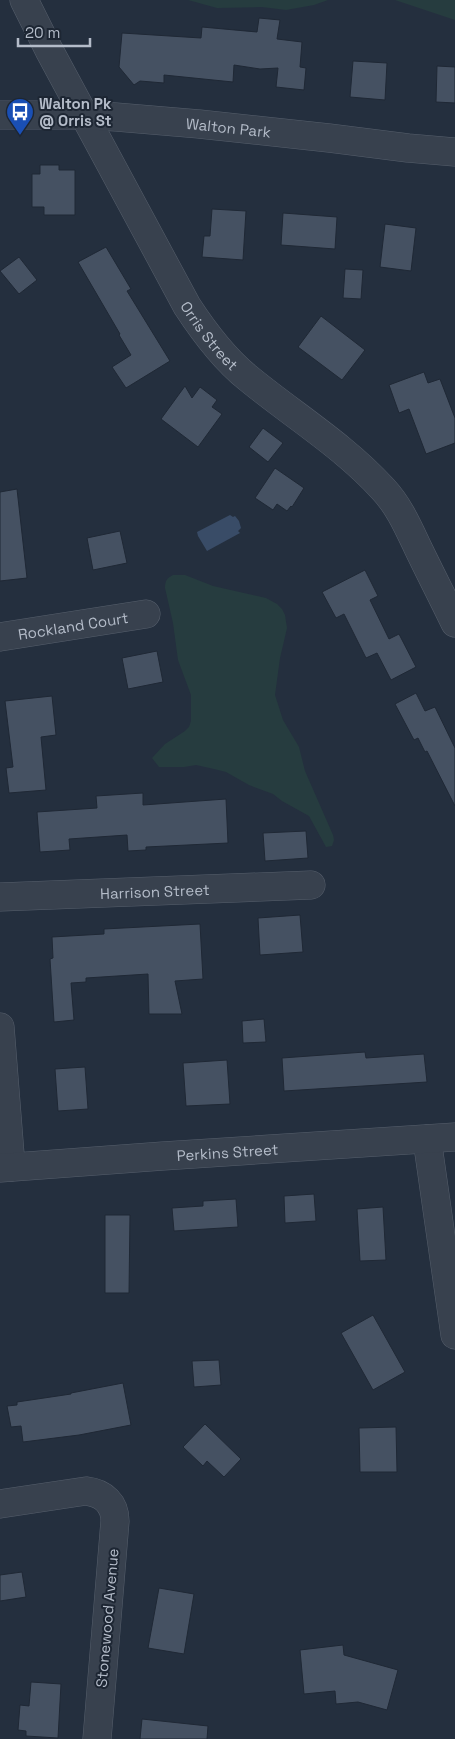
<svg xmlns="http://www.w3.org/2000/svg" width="455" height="1739" font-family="'Space Grotesk',sans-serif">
<rect width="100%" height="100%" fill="#242f3e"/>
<g fill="#263c3f">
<polygon points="188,0 328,0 314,5 286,10 262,7 217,8"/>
<polygon points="395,0 455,0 455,20"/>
<path d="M173 575H185L213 586 266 598 277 604 282 609 285 615 287 628 280 658 275 695 283 720 299 747 305 771 333 835 334 840 332 846 326 847 309 816 282 801 273 794 249 785 226 772 214 769 196 765 184 767H159L152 758 165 744 185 731 189 727 191 721V695L178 660 173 623 165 588C165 581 167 578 173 575Z"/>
</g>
<polygon fill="#394c67" points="230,515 233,517 235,516 239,521 241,528 238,531 240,533 207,551 198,536 197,532"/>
<g fill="#455162" stroke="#1f2835">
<polygon points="259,18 280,20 277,39 302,42 300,67 306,68 304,90 276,87 278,68 260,69 234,65 233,82 164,75 164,83 140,81 134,85 119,67 122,33 201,38 202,27 257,32"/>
<polygon points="353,61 387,63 385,100 350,97"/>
<polygon points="437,66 455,67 455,103 436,102"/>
<polygon points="40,165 59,165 59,170 75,170 75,215 44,215 44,207 32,207 32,174 40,174"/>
<polygon points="212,209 246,211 243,260 202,257 204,236 210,236"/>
<polygon points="283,213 337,217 335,249 281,245"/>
<polygon points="385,224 416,228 411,271 380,267"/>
<polygon points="106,247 131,289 127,291 170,361 126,388 112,367 131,355 119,335 120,334 78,262"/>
<polygon points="19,257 37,280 19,294 0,271"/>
<polygon points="345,269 363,270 361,299 343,298"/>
<polygon points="321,316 365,350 342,380 298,347"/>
<polygon points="424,372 428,383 440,379 455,418 455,443 426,454 409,409 399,413 389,385"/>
<polygon points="185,386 192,398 200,387 217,400 212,407 222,414 198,447 161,419"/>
<polygon points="263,428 283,443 268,462 249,447"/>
<polygon points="275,468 304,488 292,507 291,506 287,511 277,504 273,510 255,498"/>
<polygon points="17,489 27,578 0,581 0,492"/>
<polygon points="120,531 127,563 93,570 87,538"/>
<polygon points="365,570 378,596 370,600 389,639 399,634 416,667 391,680 377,653 366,658 344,614 336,618 322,592"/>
<polygon points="157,651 163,682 128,689 122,658"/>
<polygon points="416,693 425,711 435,707 455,748 455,806 427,751 425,752 418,738 414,740 395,704"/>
<polygon points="52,696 56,735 41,737 46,790 9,793 6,768 13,767 5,701"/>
<polygon points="143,793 143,805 226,799 228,843 146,847 146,850 128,851 127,835 69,839 70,850 40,852 37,812 97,808 96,796"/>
<polygon points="306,831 308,858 265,861 263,833"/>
<polygon points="300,915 303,952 260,955 258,918"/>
<polygon points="200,924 203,979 175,981 182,1014 149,1014 148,974 86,978 86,982 71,983 74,1020 54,1022 50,959 53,958 52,937 104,934 104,929"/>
<polygon points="264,1019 266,1042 243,1043 242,1021"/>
<polygon points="365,1052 366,1058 424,1054 427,1082 284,1091 282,1058"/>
<polygon points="227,1060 230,1104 186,1106 183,1063"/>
<polygon points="85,1067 88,1109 58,1111 55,1069"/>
<polygon points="314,1194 316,1221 285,1223 284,1196"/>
<polygon points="236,1199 238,1227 174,1231 172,1208 203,1206 203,1201"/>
<polygon points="383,1207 386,1260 360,1261 357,1209"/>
<polygon points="105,1215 130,1215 129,1293 105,1293"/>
<polygon points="373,1315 405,1372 373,1390 341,1333"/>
<polygon points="219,1360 221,1385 194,1387 192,1361"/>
<polygon points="123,1383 131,1425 79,1435 23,1442 21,1426 11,1427 7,1406 17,1405 17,1402 71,1394 71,1393"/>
<polygon points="205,1424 241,1459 224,1477 207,1461 203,1466 183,1447"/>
<polygon points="396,1427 397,1472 360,1472 359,1428"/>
<polygon points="22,1572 26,1597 0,1601 0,1575"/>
<polygon points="159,1588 194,1594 184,1654 148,1648"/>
<polygon points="343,1645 344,1655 398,1670 387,1710 358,1702 336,1704 335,1691 304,1694 300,1650"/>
<polygon points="31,1682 61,1684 58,1738 26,1736 26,1731 18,1730 20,1705 29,1706"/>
<polygon points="142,1719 208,1726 207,1739 140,1739"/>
</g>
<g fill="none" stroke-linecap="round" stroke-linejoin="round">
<defs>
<g id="minor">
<path id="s1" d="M24 0 49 50 187 306C204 332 223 358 248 378 293 415 344 446 383 489 399 506 408 527 418 548 430 573 443 598 455 623"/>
<path id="s2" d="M0 115H84L116 117 199 124 329 138 408 148 455 152"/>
<path id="s3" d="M0 637 146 614"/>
<path id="s4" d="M0 897 311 885"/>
<polyline points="0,1027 11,1167"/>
<polyline points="427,1139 455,1335"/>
<path id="s5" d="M0 1168 163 1156 455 1137"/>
<path d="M0 1504 86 1491C104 1493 115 1504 115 1521L97 1739"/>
</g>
</defs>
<use href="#minor" stroke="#565f6c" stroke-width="29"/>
<use href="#minor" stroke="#38414e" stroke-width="28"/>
</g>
<defs>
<symbol id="bus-pin" viewBox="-11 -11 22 30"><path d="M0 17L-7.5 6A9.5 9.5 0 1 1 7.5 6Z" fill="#1a4fb4" stroke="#1d2633"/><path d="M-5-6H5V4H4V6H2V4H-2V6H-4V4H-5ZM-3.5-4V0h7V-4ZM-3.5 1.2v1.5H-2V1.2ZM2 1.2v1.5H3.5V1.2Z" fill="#fff"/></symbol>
</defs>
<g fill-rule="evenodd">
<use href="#bus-pin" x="4" y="96" width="32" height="43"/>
</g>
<g text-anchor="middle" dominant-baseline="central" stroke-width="4" stroke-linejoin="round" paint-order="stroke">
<g font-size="15" font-weight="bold" fill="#b4bcc9" stroke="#1d2633" text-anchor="start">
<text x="39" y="103">Walton Pk<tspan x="39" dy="17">@ Orris St</tspan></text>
</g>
<g font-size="15" fill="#b4bcc9" stroke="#1d2633">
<text stroke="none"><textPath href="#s2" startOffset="229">Walton Park</textPath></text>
<text stroke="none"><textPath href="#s1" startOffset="384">Orris Street</textPath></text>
<text stroke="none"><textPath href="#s3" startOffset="74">Rockland Court</textPath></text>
<text stroke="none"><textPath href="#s4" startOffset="155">Harrison Street</textPath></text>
<text stroke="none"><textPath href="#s5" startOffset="228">Perkins Street</textPath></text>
<text transform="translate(107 1618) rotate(-85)">Stonewood Avenue</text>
</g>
</g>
<path d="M18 38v8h72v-8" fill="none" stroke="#b4bcc9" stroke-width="2.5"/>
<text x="25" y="38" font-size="15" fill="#b4bcc9" stroke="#1d2633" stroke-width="4" paint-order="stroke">20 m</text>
</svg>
